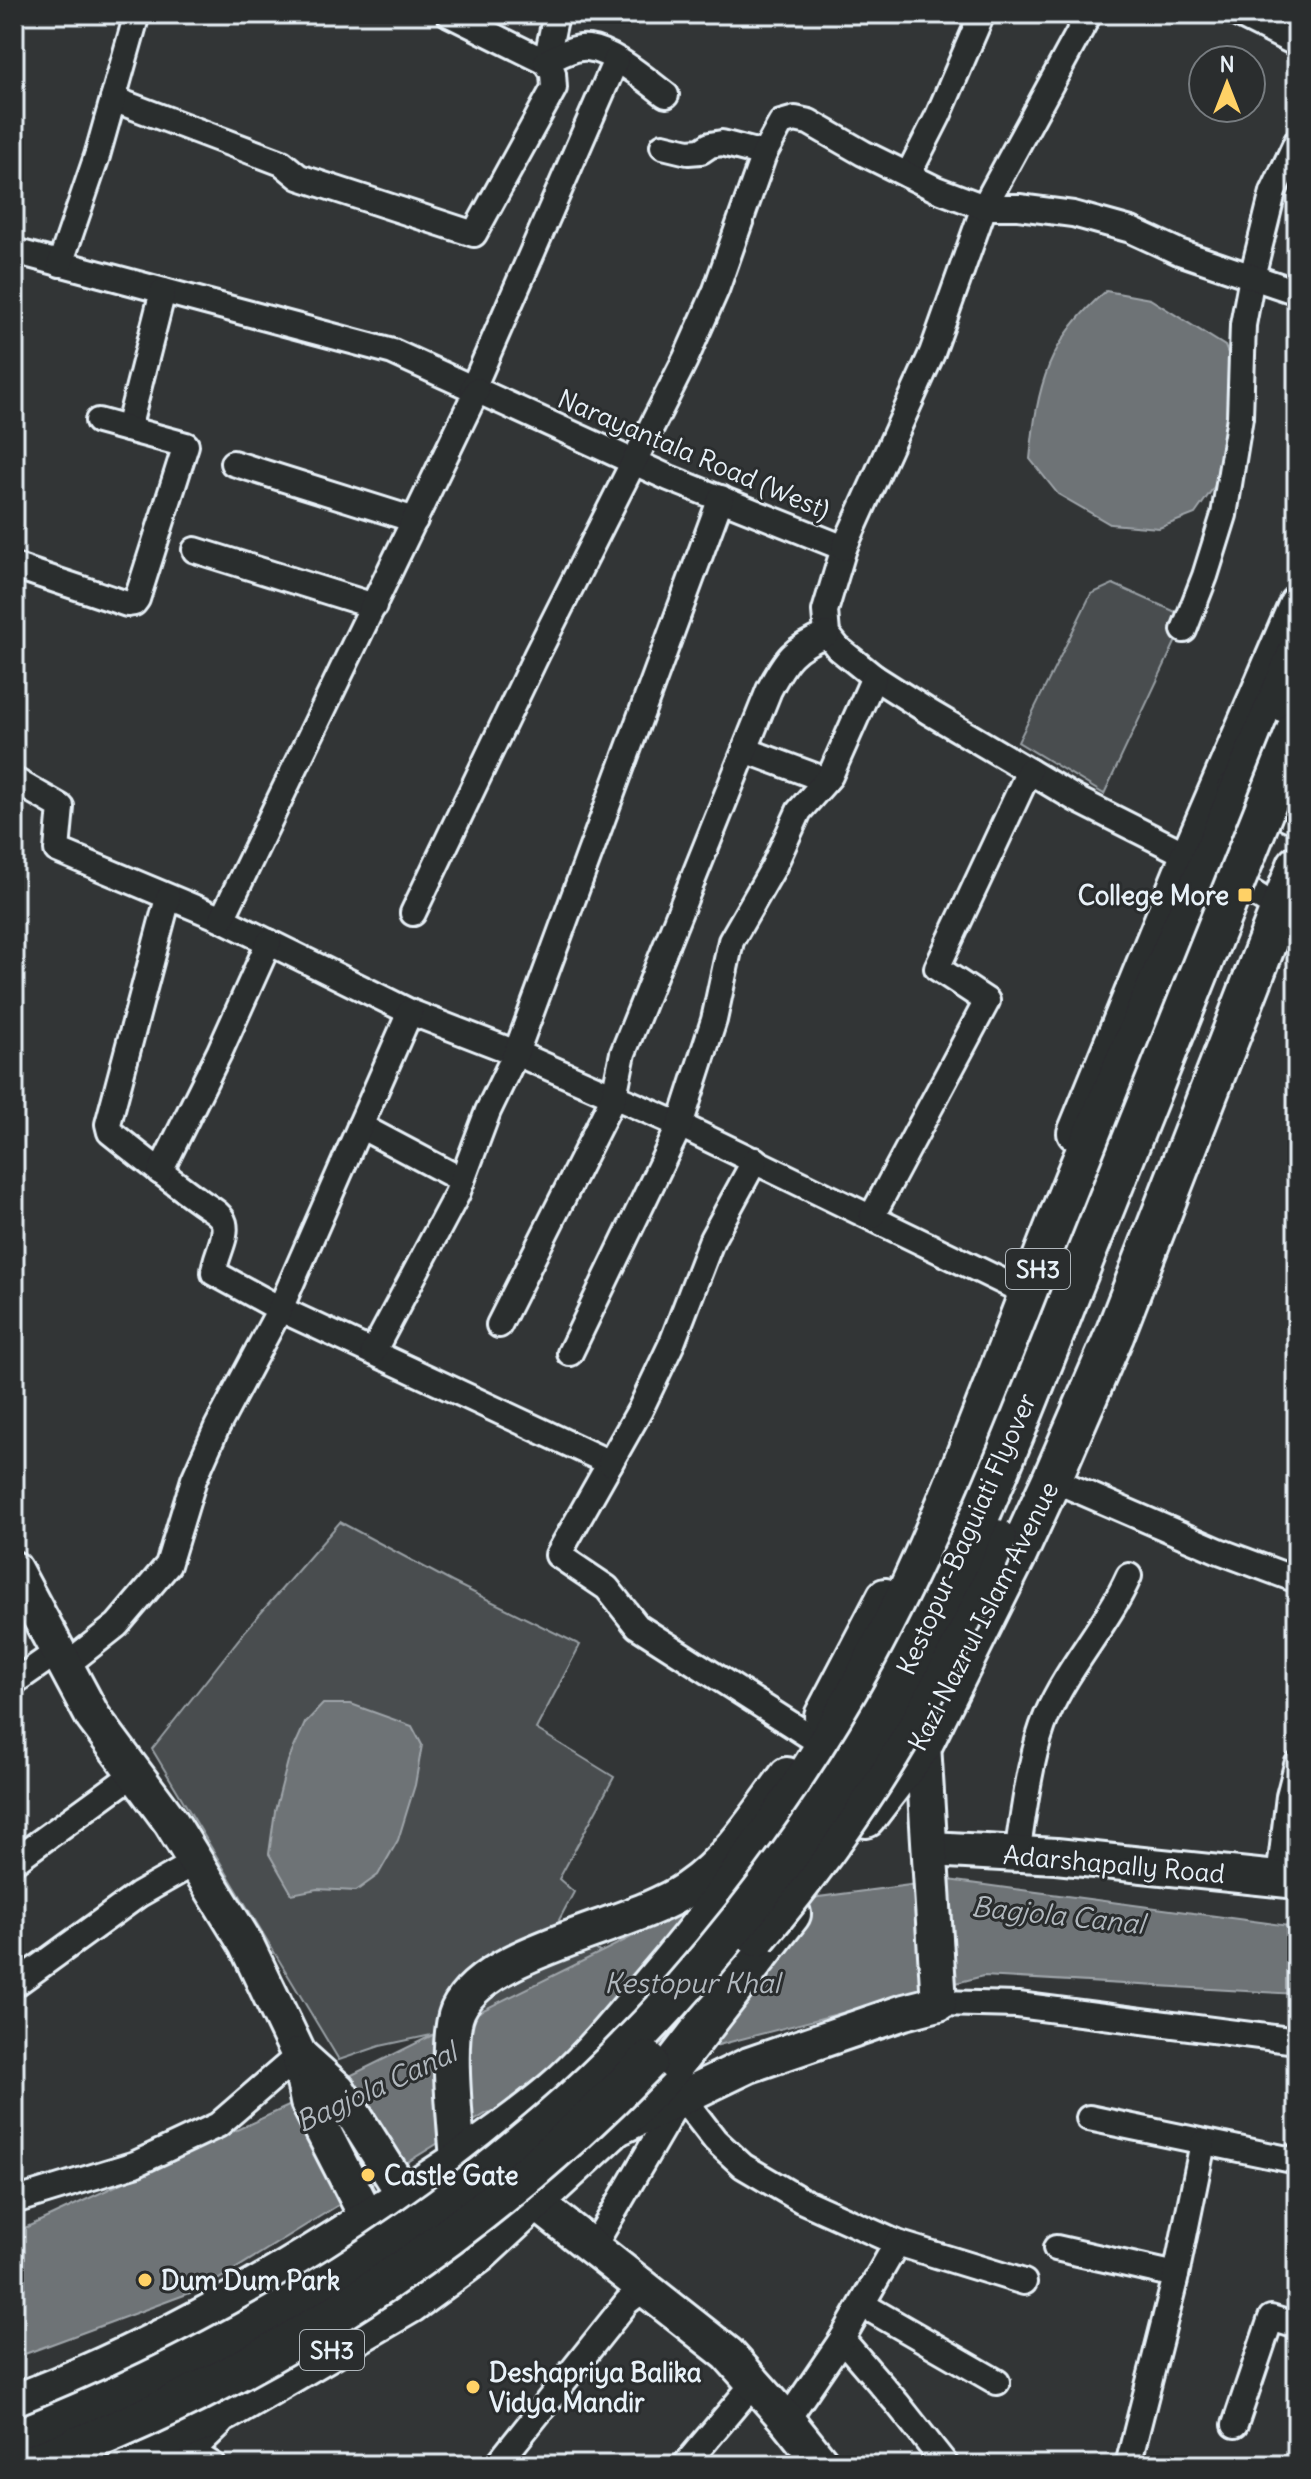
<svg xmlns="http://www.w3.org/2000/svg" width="1311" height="2479" font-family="Delius,sans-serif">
<rect width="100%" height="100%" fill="#323536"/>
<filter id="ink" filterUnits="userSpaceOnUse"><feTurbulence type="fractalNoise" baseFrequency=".0125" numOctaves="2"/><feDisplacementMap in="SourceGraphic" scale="16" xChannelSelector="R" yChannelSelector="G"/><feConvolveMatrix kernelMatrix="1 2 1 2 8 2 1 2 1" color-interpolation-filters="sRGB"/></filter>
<g filter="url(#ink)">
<g fill="#494d4f" stroke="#989fa4" stroke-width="2">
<polygon points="1113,584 1187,617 1104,794 1018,742 1091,594"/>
<polygon points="340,1522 452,1582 580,1645 536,1729 614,1777 559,1879 574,1892 559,1920 636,1981 492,2022 380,2046 339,2060 152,1749 246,1630"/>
</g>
<g fill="#6e7376" stroke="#9fa5aa" stroke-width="2">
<path d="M1106 291 1150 299 1225 346 1239 380 1216 484 1195 514 1159 528 1110 524 1058 494 1030 459C1037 386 1048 340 1106 291Z"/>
<polygon points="323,1704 351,1704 412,1726 422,1745 415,1785 398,1840 378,1875 356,1891 317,1889 292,1894 269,1854 275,1811 288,1761 305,1723"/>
<polygon points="948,1880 1297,1927 1297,1994 983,1976 707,2048 487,2113 206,2287 14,2358 14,2233 293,2104 674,1916"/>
</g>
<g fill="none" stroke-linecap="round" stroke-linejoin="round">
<defs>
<g id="street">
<polyline points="449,14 546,62 556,14"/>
<polyline points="1237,14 1297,44"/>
<path d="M113 99 282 163 299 177 474 234 554 88 553 73 546 62C558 56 574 46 588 48 613 51 646 80 666 95"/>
<polyline points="663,146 688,152 701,151 710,145 722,143 764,154"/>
<polyline points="908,175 938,116 982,14"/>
<polyline points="14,251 393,352 669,478 844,548 825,611 827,634 838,648 874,677 929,712 1029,771 1076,799 1207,865 1297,920"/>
<polyline points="60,264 97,156 137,14"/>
<polyline points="473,388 616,60"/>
<polyline points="128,429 163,291"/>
<polyline points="233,463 415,520"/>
<polyline points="844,548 932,353 984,207 1089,14"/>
<polyline points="195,550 374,606"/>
<polyline points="14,566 127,604 134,603 137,599 186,445 98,421"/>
<polyline points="1184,630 1205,576 1224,515 1240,417 1243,325 1252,277 1273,192 1297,141"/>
<polyline points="745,750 826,780"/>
<polyline points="14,780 61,807 57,850 222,919 410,1012 516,1053 680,1125 1014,1287"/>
<path d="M168 898 108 1124 110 1132C140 1156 170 1180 201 1202 209 1208 221 1213 224 1223 228 1239 214 1257 214 1273L280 1309 610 1463 558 1555 607 1588 637 1626 811 1737"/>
<polyline points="413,913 537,654 685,360 716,290 764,154 781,123 795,119 809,122 863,153 936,189 984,207 1019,207 1073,214 1131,230 1179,252 1297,292"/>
<polyline points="222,919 477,390"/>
<polyline points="360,1126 462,1180"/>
<polyline points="160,1172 220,1051 269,942"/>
<polyline points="872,1216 987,1001 937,968 1029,771"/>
<path d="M499 1325 614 1096 623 1053 769 690C786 658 793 648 827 634"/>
<polyline points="373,1352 457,1194 488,1111 516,1053 721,498"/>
<polyline points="570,1353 680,1125 714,1020 731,941 773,868 799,811 830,776 874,677"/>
<polyline points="610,1463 640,1410 672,1343 712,1239 755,1160"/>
<polyline points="1052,1479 1219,1551 1297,1580"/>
<polyline points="65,1666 117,1625 168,1565 194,1479 217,1427 280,1309 410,1012"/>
<polyline points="14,1682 57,1652"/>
<path d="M1017 1854C1024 1812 1030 1754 1047 1715 1069 1665 1107 1625 1129 1576"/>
<polyline points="14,1861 135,1773"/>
<polyline points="1279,1879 1289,1796 1297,1765"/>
<polyline points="14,1985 138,1895 196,1862"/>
<polyline points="939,2003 1018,2005 1297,2041"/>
<polyline points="1089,2118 1297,2161"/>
<polyline points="14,2201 135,2164 218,2125 299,2055"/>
<polyline points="1056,2248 1176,2275"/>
<polyline points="592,2249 681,2096 715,2140 743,2166 801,2200 897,2243 1024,2282"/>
<polyline points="863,2305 997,2382"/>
<polyline points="842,2339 897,2403 946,2465"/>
<polyline points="787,2420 842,2339 897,2243"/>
<polyline points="1235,2425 1271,2318 1297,2326"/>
<polyline points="187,2449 213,2465"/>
<polyline points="497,2465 627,2302 644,2289"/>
<polyline points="685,2465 754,2383"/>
<polyline points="1128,2465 1175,2280 1203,2143"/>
</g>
<g id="secondary">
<polyline points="1075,1133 1188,856 1297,603"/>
<polyline points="14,1569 93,1717 171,1822 246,1944 299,2055 308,2102 368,2219"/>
<polyline points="822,1716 885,1596"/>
<polyline points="931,1849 1056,1856 1297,1881"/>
<polyline points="299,2055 338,2090 405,2196"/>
<polyline points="622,2126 749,2065 904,2012 939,2003 923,1744"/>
<path d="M458 2161C456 2126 445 2039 458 2010 486 1949 631 1928 687 1889 728 1861 758 1815 787 1775"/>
<polyline points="535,2202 728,2354 787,2420 823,2465"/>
<polyline points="162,2465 187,2449 217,2420"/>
</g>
<g id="primary">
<polyline points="1237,789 1297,814"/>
<polyline points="866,1818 923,1744 1017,1555 1052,1479 1114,1336 1297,865"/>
<path d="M14 2404C142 2356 260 2289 375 2215 435 2177 497 2138 552 2092 589 2061 620 2021 652 1984 736 1886 809 1782 870 1667 951 1513 1005 1347 1071 1186 1085 1151 1101 1117 1116 1082 1177 940 1236 797 1297 654"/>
<polyline points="107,2465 226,2411 411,2303 478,2254 611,2131 669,2071 791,1914"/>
</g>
</defs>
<use href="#street" stroke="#e8f1f8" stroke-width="30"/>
<use href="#secondary" stroke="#e8f1f8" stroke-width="40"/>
<use href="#primary" stroke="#e8f1f8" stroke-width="44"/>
<use href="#street" stroke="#2a2d2e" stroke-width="24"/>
<use href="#secondary" stroke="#2a2d2e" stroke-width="34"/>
<use href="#primary" stroke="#2a2d2e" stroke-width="38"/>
<defs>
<g id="primary-bridge">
<path d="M757 1937C824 1858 885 1770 933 1678 957 1633 977 1586 997 1539"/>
<path d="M14 2440C208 2363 390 2258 549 2121 687 2002 815 1836 902 1677 975 1543 1029 1398 1085 1257 1155 1080 1227 904 1297 728"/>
<path d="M28 2465C259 2382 478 2237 648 2061"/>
</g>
</defs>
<use href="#primary-bridge" stroke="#e8f1f8" stroke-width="44" stroke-linecap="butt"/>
<use href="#primary-bridge" stroke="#2a2d2e" stroke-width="38"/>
</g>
</g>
<g fill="#ffd166" stroke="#2a2d2e" stroke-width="3">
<rect x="1237" y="887" width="16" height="16" rx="4"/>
<circle cx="368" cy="2175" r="8"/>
<circle cx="145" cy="2280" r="8"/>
<circle cx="473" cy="2387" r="8"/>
</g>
<g text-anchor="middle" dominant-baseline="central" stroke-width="6" stroke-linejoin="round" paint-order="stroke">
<g fill="#2a2d2e" stroke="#afb6bb" stroke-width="2">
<rect x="1006" y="1249" width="64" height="40" rx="6"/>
<rect x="300" y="2330" width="64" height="40" rx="6"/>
</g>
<g font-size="24" font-weight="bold" fill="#e8f1f8">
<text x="1038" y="1269">SH3</text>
<text x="332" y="2350">SH3</text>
</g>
<g font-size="26" fill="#e8f1f8" stroke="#2a2d2e">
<text transform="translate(694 454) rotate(23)">Narayantala Road (West)</text>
<text transform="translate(966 1534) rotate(-66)">Kestopur-Baguiati Flyover</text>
<text transform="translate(983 1616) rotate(-63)">Kazi Nazrul Islam Avenue</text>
<text transform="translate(1114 1864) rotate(5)">Adarshapally Road</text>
</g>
<g font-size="26" font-weight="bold" fill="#e8f1f8" stroke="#2a2d2e" text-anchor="start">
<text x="1229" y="895" text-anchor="end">College More</text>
<text x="384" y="2175">Castle Gate</text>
<text x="161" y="2280">Dum Dum Park</text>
<text x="489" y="2372">Deshapriya Balika<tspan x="489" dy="30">Vidya Mandir</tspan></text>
</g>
<g font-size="28" font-style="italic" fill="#b1b8be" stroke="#2a2d2e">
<text transform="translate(1058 1915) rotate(6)">Bagjola Canal</text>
<text x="692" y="1983">Kestopur Khal</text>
<text transform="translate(376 2087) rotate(-25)">Bagjola Canal</text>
</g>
</g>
<rect width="1311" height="2479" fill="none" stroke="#2a2d2e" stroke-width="48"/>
<rect x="24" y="24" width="1263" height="2431" fill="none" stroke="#e8f1f8" stroke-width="3" filter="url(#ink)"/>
<g transform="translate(1227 84)"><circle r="38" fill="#2a2d2e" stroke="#767b7f" stroke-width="2"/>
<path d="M0-6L14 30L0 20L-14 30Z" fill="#ffd166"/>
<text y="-12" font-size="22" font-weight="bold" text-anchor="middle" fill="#e8f1f8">N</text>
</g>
</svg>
